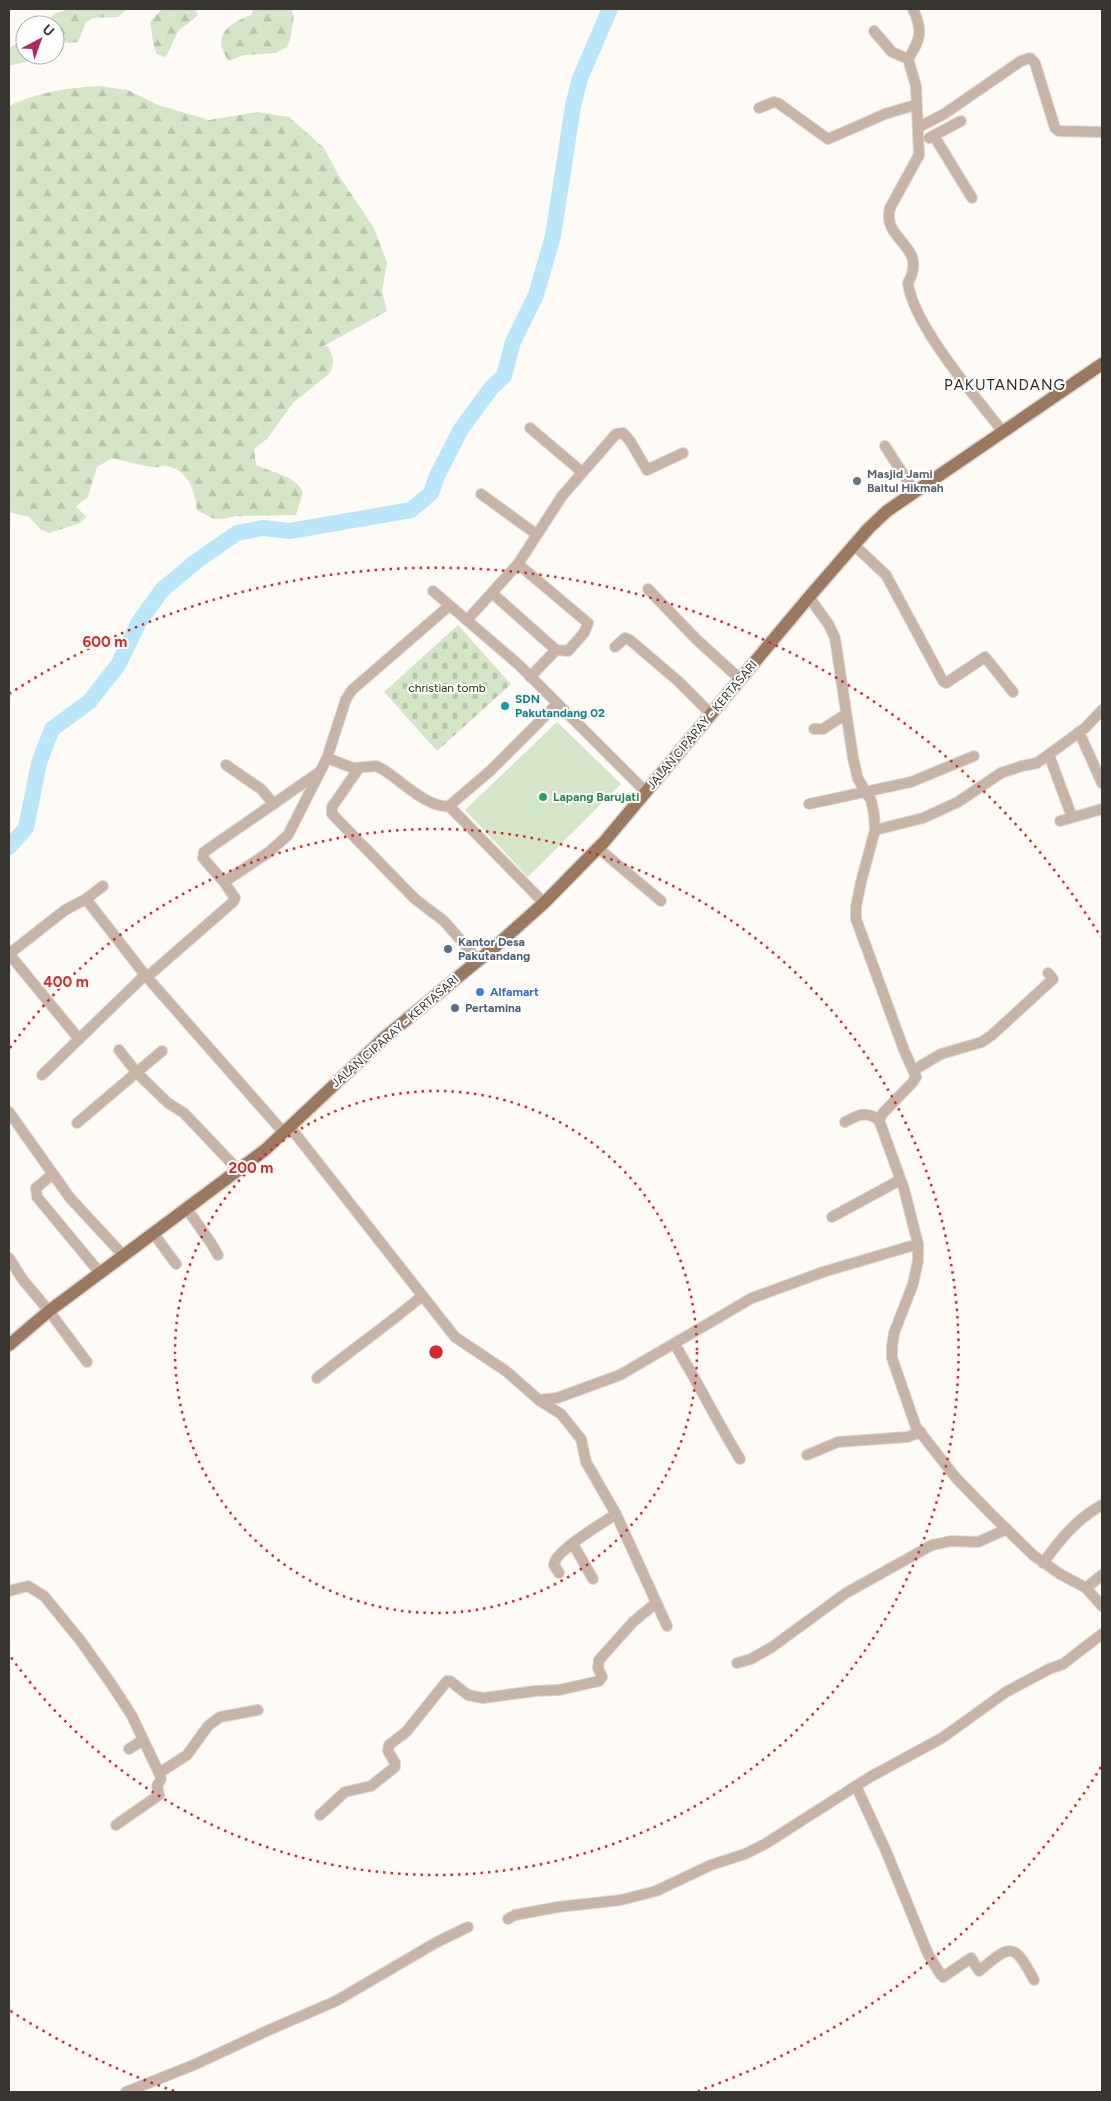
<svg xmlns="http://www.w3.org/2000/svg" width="1111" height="2101" font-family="Figtree,sans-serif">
<defs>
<pattern id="forest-firs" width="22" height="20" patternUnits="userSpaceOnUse" patternTransform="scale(1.25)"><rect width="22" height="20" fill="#d4e6c7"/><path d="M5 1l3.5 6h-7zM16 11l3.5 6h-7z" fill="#b7c6ab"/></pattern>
<pattern id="cemetery-stones" width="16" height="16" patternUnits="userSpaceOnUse" patternTransform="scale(1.25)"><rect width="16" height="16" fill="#d4e6c7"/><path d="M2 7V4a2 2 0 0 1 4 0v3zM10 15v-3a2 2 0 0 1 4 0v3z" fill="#b7c6ab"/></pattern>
</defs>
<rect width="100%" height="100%" fill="#fefaf5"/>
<polygon fill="#d4e6c7" points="557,722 621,784 528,877 465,810"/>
<g fill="url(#forest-firs)">
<polygon points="68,9 127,9 118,17 93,18 86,22 78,42 69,43 55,39 55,25 42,25 54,14"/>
<path d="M162 9H195L198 14C193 22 185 24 179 31 173 38 172 49 165 57L157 54 154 47 150 22Z"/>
<path d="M254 9H291L294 16 290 40 287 47 276 53 244 55 229 61C210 36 229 23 251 15Z"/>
<polygon points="25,38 25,55 47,56 9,66 9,48"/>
<path d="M99 86 128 90 158 105 209 120 257 112 289 117 324 148 339 176 374 228 387 263 382 291 387 311 322 347 328 346C333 356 335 362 330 373L293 403 267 439 254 449 256 465C272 473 295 475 303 492L296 515 237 516 221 519 212 518 197 510C195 491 188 469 166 466 162 465 158 468 154 467 140 466 126 461 112 458L97 467 88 497 76 506 86 517 80 523 49 533 40 529 29 517 9 512V106C39 92 65 88 99 86Z"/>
</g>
<polygon fill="url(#cemetery-stones)" points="458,625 511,684 437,751 384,692"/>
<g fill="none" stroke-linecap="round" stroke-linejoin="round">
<polyline stroke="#bae6f9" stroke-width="16" points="9,847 26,828 39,763 52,729 89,702 118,665 139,622 162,590 198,560 237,533 263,528 290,531 411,510 431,493 437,476 461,429 492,387 504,376 513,342 536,295 553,236 573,106 580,78 610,9"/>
<defs>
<g id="minor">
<path d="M874 31 892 52 908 59 916 86 919 155 890 208C881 241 929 245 908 283 913 325 976 397 1003 432"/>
<path d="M908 59C921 39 923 31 913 9"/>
<polyline points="759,108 774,102 778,103 828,139 885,114 915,105"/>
<polyline points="919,127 944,114 1021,61 1030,58 1035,63 1055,128 1059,131 1102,132"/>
<polyline points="934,136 972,198"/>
<polyline points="929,138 961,121"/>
<polyline points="530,428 582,472"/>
<polyline points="885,446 914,491"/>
<polyline points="481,494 536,534"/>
<polyline points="854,545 886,575 943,681 946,683 985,657 1013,692"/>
<polyline points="518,564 588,623 584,633 568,651 556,650"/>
<polyline points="648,589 696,639 740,679"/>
<polyline points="433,591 519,665 646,792"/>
<polyline points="492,593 556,650 530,677"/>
<polyline points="809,597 829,625 835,638 853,758 858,779 871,800 874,814 875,830 861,882 856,907 856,919 904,1050 916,1077 912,1083 883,1113 879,1120 904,1189 918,1244 918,1261 913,1284 894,1333 892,1346 892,1358 916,1427 956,1478 991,1514 1033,1555 1060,1574 1086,1588 1102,1606"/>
<polyline points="467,620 518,564 562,496 616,434 623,433 630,441 647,470 683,453"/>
<polyline points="615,647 625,638 630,640 678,681 711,714"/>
<polyline points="814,729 823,729 846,714"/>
<polyline points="1079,732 1102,783"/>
<polyline points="1049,755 1072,817"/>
<path d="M327 758 353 768 376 766 384 770C401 781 429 809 449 806L490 771 557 704"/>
<polyline points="226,765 261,789 274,804"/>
<polyline points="359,768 332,807 332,814 415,899 444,921 478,960"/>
<polyline points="809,804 911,782 974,756"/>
<polyline points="449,806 544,903"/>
<polyline points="1060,821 1102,809"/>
<polyline points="875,830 923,818 958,802 1001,773 1022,766 1037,763 1085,728 1102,710"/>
<polyline points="598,848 661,901"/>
<polyline points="224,882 269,852 288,835 327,758 346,699 352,690 449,606"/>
<polyline points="86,899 145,975 284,1133"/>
<polyline points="9,954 65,910 86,899 103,886"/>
<polyline points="10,955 79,1039"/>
<polyline points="147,977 233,902 235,898 224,882 203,858 204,852 318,773"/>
<polyline points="119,1050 137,1073 168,1103 184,1113 239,1171"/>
<polyline points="914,1070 941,1054 982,1042 992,1035 1053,979 1048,973"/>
<polyline points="42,1075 145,975"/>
<polyline points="9,1112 70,1198 123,1255"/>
<path d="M845 1122C859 1114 866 1111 879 1120"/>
<polyline points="77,1123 162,1051"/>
<polyline points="290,1127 455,1337 506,1371 539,1400 557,1398 620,1375 752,1298 823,1272 918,1244"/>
<polyline points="53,1174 36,1188 37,1197 100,1273"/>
<polyline points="187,1209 211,1243 218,1255"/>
<polyline points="832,1217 900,1180"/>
<polyline points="153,1233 176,1264"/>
<polyline points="9,1258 23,1280 49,1311 87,1362"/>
<path d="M675 1345C698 1382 717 1422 740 1459"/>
<path d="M317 1378C351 1350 388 1325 422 1296"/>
<polyline points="540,1401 561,1414 581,1439 586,1462 616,1514 667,1626"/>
<polyline points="807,1455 838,1442 907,1437 921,1432"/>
<polyline points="573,1544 593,1579"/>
<path d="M1043 1563C1060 1540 1076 1519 1102 1505"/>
<path d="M559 1573 554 1565C554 1551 603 1523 616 1514"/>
<polyline points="1086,1588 1102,1575"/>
<polyline points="9,1591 28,1586 44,1596 80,1640 112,1685 132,1716 159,1773 161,1779 157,1786 159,1795 116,1825"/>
<polyline points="737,1663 751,1659 772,1647 846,1593 932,1545 951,1541 978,1542 1007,1529"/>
<polyline points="129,1749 143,1740"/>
<polyline points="159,1773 187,1755 208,1726 220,1717 258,1710"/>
<path d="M856 1786 886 1851 928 1954 941 1975 943 1977 971 1958 979 1971C1011 1944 1014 1942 1034 1980"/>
<polyline points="320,1815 345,1792 371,1786 395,1767 395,1763 388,1751 389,1745 406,1732 447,1681 450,1681 468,1695 483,1698 535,1691 559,1690 599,1681 602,1677 598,1668 599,1660 633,1622 656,1603"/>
<polyline points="508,1919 515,1915 558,1907 621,1900 656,1891 711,1865 745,1854 765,1844 870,1777 942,1738 1006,1692 1049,1669 1063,1664 1102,1634"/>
<polyline points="126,2092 196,2064 269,2030 336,2001 437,1942 468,1927"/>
</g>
<polyline id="major" points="9,1345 49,1311 265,1150 384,1038 497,945 544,903 604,842 809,597 868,529 887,511 1102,364"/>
</defs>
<use href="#minor" stroke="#dbd7d2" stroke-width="12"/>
<use href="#major" stroke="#dbd7d2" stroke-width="15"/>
<use href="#minor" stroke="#c8b4a7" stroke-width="10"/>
<use href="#major" stroke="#9b7960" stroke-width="12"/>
</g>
<g fill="none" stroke="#d62828" stroke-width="2.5" stroke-dasharray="2.5 5">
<circle cx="436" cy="1352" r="261"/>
<path d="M10 1048A523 523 0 1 1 10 1656"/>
<path d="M1101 1767A784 784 0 0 1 698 2091M174 2091A784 784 0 0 1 9 2010M9 694A784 784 0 0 1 1101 937"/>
</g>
<circle fill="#6b7280" stroke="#fff" stroke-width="2" cx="857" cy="481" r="5"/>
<circle fill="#0f9aa8" stroke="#fff" stroke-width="2" cx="505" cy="706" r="5"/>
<circle fill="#2e9e5b" stroke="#fff" stroke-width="2" cx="543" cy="797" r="5"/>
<g fill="#5c6f8a" stroke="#fff" stroke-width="2">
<circle cx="448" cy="949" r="5"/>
<circle cx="455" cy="1008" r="5"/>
</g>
<circle fill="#3f7fe0" stroke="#fff" stroke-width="2" cx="480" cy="992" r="5"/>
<g text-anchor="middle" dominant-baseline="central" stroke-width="4" stroke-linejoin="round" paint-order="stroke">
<g font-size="12" font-weight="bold" fill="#5b616d" stroke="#fff" text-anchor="start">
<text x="867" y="474">Masjid Jami<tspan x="867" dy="14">Baitul Hikmah</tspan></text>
</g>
<g font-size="12" fill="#203707" stroke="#fff">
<text x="447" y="688">christian tomb</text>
</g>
<g font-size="12" font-weight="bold" fill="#0d838f" stroke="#fff" text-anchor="start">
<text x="515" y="699">SDN<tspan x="515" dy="14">Pakutandang 02</tspan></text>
</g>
<g font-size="12" fill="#393530" stroke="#fff">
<text transform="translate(702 725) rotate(-50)">JALAN CIPARAY - KERTASARI</text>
<text transform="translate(395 1031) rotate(-41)">JALAN CIPARAY - KERTASARI</text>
</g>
<g font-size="12" font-weight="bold" fill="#27864d" stroke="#fff" text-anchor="start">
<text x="553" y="797">Lapang Barujati</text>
</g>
<g font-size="12" font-weight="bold" fill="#4e5e75" stroke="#fff" text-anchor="start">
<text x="458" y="942">Kantor Desa<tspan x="458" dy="14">Pakutandang</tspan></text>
<text x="465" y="1008">Pertamina</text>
</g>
<g font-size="12" font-weight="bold" fill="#366cbe" stroke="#fff" text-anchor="start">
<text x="490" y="992">Alfamart</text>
</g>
<g font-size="15" letter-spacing="1" fill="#312b21" stroke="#fff">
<text x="1005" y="385">PAKUTANDANG</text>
</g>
</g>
<circle cx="436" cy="1352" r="8" fill="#d62828" stroke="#fff" stroke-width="2.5"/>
<g font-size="15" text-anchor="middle" font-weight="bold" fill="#d62828" stroke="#fff" stroke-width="4" stroke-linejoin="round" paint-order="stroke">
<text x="105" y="647">600 m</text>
<text x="66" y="987">400 m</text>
<text x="251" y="1173">200 m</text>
</g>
<rect width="1111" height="2101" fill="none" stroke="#393530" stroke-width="20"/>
<g transform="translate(40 40) rotate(41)"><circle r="24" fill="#ffffff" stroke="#b0aeac"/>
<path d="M0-4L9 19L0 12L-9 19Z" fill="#b22764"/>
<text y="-8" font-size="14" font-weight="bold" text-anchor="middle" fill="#393530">U</text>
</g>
</svg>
